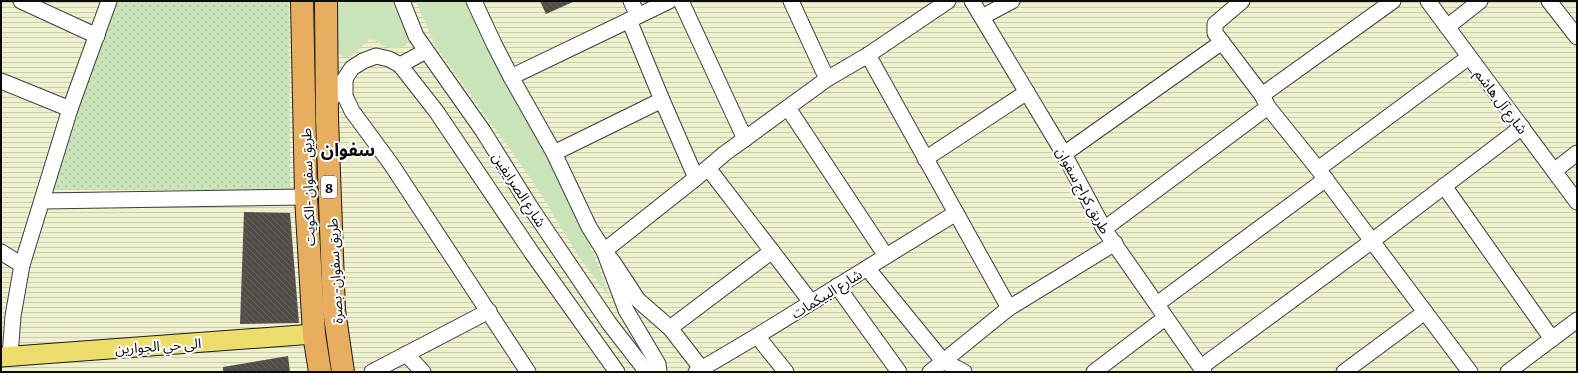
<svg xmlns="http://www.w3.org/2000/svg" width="1578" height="373" font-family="Literata,'Noto Sans Arabic',serif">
<defs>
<pattern id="farmland-rules" width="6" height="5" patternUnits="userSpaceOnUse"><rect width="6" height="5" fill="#eff0cd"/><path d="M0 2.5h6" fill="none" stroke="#ccccaf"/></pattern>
<pattern id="grass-dots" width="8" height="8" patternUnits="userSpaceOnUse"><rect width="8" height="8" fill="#c9e4b8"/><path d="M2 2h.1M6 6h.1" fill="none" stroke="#abc29d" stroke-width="1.8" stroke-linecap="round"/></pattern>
<pattern id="building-back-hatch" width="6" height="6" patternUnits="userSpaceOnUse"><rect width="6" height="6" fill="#524d48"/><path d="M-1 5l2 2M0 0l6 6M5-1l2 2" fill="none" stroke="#66625e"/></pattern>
</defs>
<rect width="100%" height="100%" fill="#fdfceb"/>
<rect fill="url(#farmland-rules)" x="1" y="1" width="1576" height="371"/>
<polygon fill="url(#grass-dots)" points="118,1 289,1 290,190 49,190"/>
<g fill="#c9e4b8">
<path d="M338 1H392L408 38 406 45C393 53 382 45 370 39L351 56 344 57 339 53 337 44Z"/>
<polygon points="416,1 468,1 568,194 597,263 610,298 580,258 534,183 435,45"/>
</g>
<g fill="url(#building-back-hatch)">
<polygon points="540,1 575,1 546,14"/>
<polygon points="244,212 290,213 299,323 240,324"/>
<polygon points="288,356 290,372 223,372 223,367"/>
</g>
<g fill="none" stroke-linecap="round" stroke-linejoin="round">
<defs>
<g id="minor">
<polyline points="21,1 97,36"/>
<polyline points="402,1 416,36 483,131 531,208 609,323 647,372"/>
<polyline points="474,1 494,44 511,77 554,153 589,227 604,251 613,262 638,300 670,328 772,251"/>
<polyline points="631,1 638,16"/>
<polyline points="681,1 745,139"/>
<polyline points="791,1 827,79"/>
<polyline points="972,1 1064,154 1104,229 1204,372"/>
<polyline points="1242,1 1215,24 1215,33 1262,95 1268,107 1318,169 1470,372"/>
<polyline points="1428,1 1577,202"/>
<polyline points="1549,1 1577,37"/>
<polyline points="982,17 1012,1"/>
<polyline points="629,20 662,100 696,178"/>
<polyline points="1447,27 1480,1"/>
<polyline points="868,55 1009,308"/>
<polyline points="400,65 426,51"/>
<polyline points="511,77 669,1"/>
<polyline points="345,80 345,96 352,111 391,164 528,372"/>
<polyline points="1,81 70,109"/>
<polyline points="1262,95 1393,1"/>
<polyline points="329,107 332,98 352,68 363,61 376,56 389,59 400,65 436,111 532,253 617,372"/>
<polyline points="788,108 886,256"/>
<polyline points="554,153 662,100"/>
<polyline points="1064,154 1222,42"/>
<polyline points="925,159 1027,92"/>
<polyline points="708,168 811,302"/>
<polyline points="1318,169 1469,57"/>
<polyline points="1554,171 1577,153"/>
<polyline points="1444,186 1552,339"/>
<polyline points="42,201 306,197"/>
<polyline points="1104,229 1268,107"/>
<polyline points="1,252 22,265"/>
<polyline points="867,268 943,361 964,372"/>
<polyline points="837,286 899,372"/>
<polyline points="1157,304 1326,179"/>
<polyline points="670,328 701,368"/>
<polyline points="757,336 786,372"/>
<polyline points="406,354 423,372"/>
<polyline points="10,356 13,316 22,265 70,109 109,1"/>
<polyline points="1201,367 1372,241 1522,127"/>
<polyline points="372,372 489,311"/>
<polyline points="659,372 658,364 626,310 604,251 696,178 724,154 827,79 868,55 948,1"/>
<polyline points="696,372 757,336 956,213"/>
<polyline points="930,372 1009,308 1115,243"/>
<polyline points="1094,372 1165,318"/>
<polyline points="1344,372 1425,312"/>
<polyline points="1508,372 1577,320"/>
</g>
<polyline id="major" points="1,357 314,334"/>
<g id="highway">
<polyline points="302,1 306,197 314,334 320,372"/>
<polyline points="326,1 327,118 334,310 343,372"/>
</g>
</defs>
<use href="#minor" stroke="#3e3e3e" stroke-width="17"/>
<use href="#major" stroke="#1c1c1c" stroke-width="21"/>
<use href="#highway" stroke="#1c1c1c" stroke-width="24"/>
<use href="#minor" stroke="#fff" stroke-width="15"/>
<use href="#major" stroke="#ecdd6c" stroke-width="19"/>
<use href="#highway" stroke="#e7ae5f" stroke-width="22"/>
</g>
<g text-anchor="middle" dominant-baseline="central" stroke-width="4" stroke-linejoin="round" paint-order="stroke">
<rect fill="#fff" stroke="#545454" stroke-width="1" x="321" y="176" width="16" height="22" rx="3"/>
<g font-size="13" font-weight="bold" fill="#0b0b0b">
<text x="329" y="187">8</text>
</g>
<g font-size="14" fill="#0b0b0b" stroke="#fff">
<text transform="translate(1502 101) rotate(53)">شارع آل هاشم</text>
<text transform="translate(307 187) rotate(-92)">طريق سفوان -الكويت</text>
<text transform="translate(520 189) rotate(57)">شارع الصرايفين</text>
<text transform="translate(1084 190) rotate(61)">طريق كراج سفوان</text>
<text transform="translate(334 271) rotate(-93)">طريق سفوان- بصرة</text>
<text transform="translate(826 293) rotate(-32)">شارع البيكمات</text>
<text transform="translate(158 345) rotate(-4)">الى حي الجوارين</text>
</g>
<g font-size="18" font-weight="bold" fill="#0b0b0b" stroke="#fff">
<text x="348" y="148">سفوان</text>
</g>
</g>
<rect width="1578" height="373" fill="none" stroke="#0b0b0b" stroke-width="4"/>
</svg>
